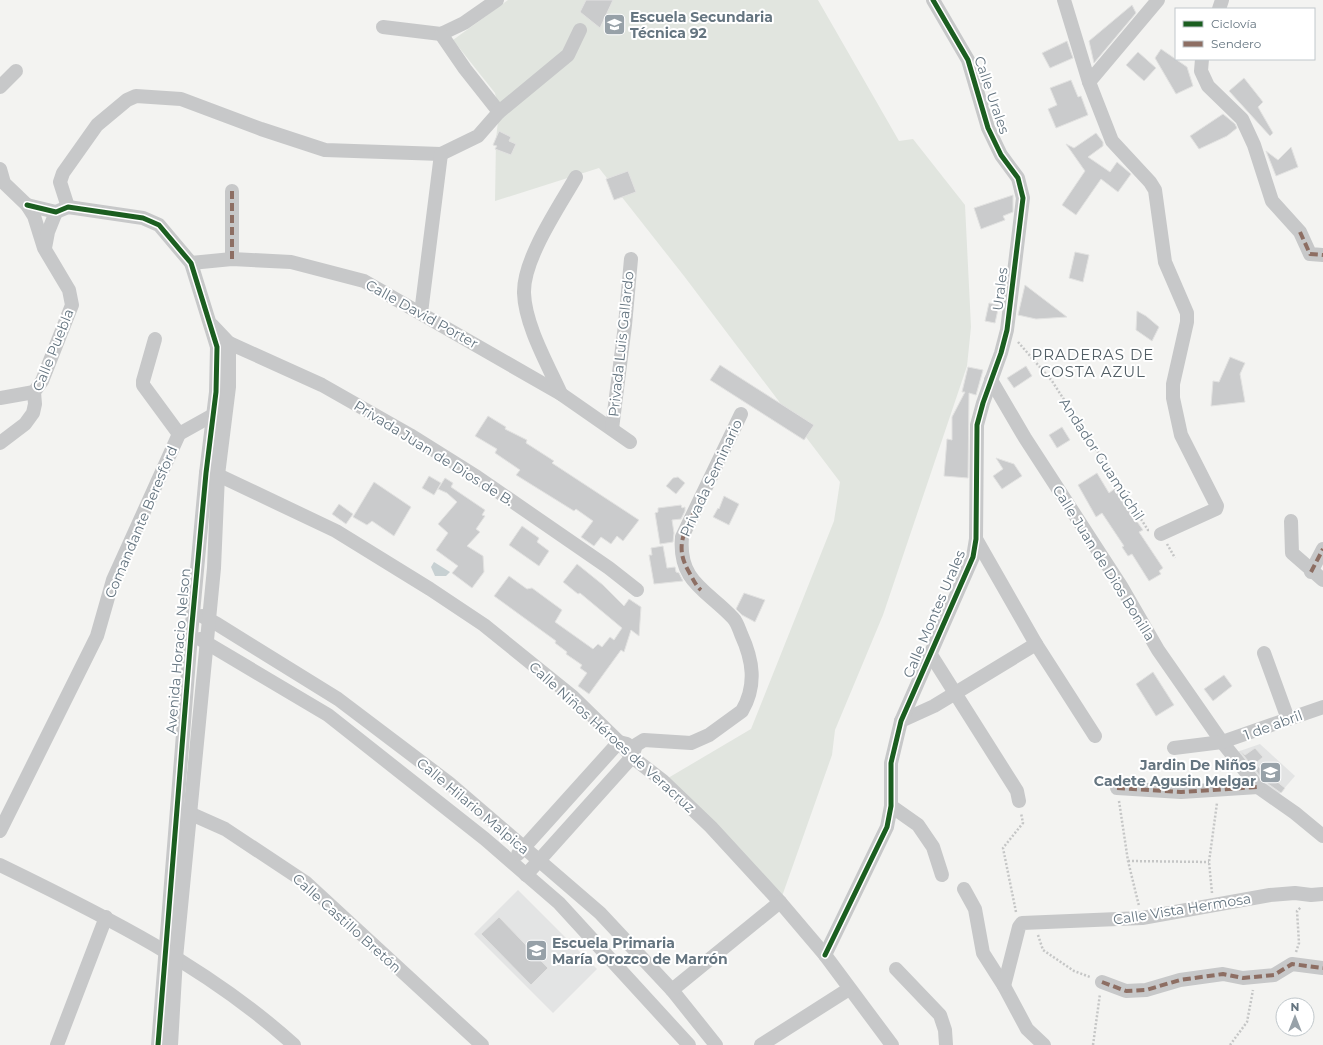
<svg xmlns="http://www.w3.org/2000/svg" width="1323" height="1045" font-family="Montserrat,sans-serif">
<rect width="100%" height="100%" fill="#f3f3f1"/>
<g fill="#e3e4e4">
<polygon points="1260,744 1295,776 1275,799 1234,753"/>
<polygon points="518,890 597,969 553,1013 474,934"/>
</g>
<polygon fill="#e1e5df" points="508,0 818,0 899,141 913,139 965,205 971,327 967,366 883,615 835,730 832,755 780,902 663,781 751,729 834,521 840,482 684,276 599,168 495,201 496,139 499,112 495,93 453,40"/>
<polygon fill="#c7d0d2" points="434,562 450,572 446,576 435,576 431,567"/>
<g fill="#cacbcc" stroke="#e2e2e1">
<polygon points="586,0 613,0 600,28 580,12"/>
<polygon points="1132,5 1136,13 1094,63 1089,41"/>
<polygon points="1067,41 1073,58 1050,68 1042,53"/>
<polygon points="1161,49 1187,67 1193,86 1176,94 1155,58"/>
<polygon points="1138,52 1156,68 1144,81 1126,65"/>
<polygon points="1244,78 1263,102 1258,107 1273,133 1270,136 1229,91"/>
<polygon points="1071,80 1078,97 1081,96 1088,115 1056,128 1048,109 1057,105 1050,88"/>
<polygon points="1223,114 1235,124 1237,128 1227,136 1199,149 1190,136"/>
<polygon points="499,131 511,137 509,141 516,144 511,155 495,149 497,146 493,145"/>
<polygon points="1096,133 1103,142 1103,146 1088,157 1110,172 1117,162 1131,174 1118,192 1101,179 1076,215 1062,205 1085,171 1066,144 1074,148"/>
<polygon points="1291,147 1298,167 1276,176 1266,151 1278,160"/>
<polygon points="628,171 636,192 614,200 606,179"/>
<polygon points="1013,195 1013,212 1003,216 1005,220 981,229 974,208"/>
<polygon points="1075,252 1089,255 1083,282 1069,278"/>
<polygon points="1025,285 1067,317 1036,319 1018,315"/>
<polygon points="989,303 999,305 995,323 985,321"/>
<polygon points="1137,311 1146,316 1159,327 1152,341 1136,330"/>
<polygon points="1230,357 1245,363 1240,374 1245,402 1211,406 1213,381 1219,382"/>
<polygon points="720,365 814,425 804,440 710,380"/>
<polygon points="1026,366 1032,376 1014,388 1007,378"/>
<polygon points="968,367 983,370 976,395 969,393 968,478 944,476 947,439 952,440 952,417 965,392 962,392"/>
<polygon points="488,416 506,427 505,429 527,440 526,443 554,461 552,463 639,520 623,541 617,536 611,544 601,537 594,546 581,537 593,521 576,509 574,511 516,475 520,470 495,453 497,449 475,436"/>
<polygon points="1062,427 1070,440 1057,448 1049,435"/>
<polygon points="996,458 1014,464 1022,476 1002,489 993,476 1003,469"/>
<polygon points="1097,473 1109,493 1117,487 1131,507 1128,509 1143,530 1139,532 1163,568 1159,571 1161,574 1149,581 1132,554 1128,556 1122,547 1124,546 1102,513 1096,517 1078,485"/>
<polygon points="429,476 441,483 434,495 422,488"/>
<polygon points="678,477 685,483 676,494 666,486 673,478"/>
<polygon points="445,478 453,483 451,487 485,510 482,515 485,516 476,529 480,532 467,546 483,556 484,572 472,588 452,573 458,566 436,550 448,533 438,524 457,502 447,493 438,489"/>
<polygon points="374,482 411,507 394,536 372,521 367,525 353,517"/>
<polygon points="724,496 739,504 729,525 713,517 718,508 719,509"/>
<polygon points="339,504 353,514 346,524 332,514"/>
<polygon points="681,505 682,508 685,507 685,511 681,519 672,520 674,533 673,542 660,544 655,513 658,512 658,508"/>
<polygon points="522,526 539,538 537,542 549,551 539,566 509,545"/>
<polygon points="663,546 667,568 675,567 676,572 679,573 683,581 654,584 649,555 652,555 651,548"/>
<polygon points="577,564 603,585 624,606 629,599 641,607 639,636 631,630 624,652 621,650 589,694 578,686 587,673 580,668 582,665 566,654 567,652 555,643 556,641 494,596 509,576 527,589 532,588 562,610 555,622 593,649 598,644 602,647 610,637 614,640 622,628 580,593 578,594 563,582"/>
<polygon points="744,593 765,600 755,622 742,615 736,609"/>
<polygon points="1153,672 1174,705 1156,716 1136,684"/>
<polygon points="1224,675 1232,686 1213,701 1204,689"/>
<polygon points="1255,748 1263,757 1255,764 1285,788 1281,793 1264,781 1240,751 1245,755"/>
<polygon points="499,917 548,968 531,985 481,934"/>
</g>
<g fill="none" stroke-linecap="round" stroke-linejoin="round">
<g stroke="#c5c6c6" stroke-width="2.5" stroke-dasharray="2 2" stroke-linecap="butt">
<polyline points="1018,342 1052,381 1148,530 1150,530"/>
<polyline points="1167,544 1175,558"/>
<polyline points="1119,801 1128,861 1139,906"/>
<polyline points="1128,861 1209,862"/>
<polyline points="1212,893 1209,862 1217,803"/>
<polyline points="1016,912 1003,848 1023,823 1021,813"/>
<polyline points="1038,935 1043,950 1074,971 1090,977"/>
<polyline points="1296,952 1299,943 1297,911 1301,907"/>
<polyline points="1093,1045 1100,994"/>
<polyline points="1230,1045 1247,1022 1253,990"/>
</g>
<g stroke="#c7c8c9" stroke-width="14">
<polyline points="1064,0 1089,82 1112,141 1150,182 1155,190 1165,262 1187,313 1187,322 1173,384 1173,398 1181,435 1217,506 1216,509 1161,534"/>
<polyline points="1219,9 1222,0"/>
<polyline points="383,27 441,34 464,23 497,0"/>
<polyline points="441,34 465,69 499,112"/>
<polyline points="1202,59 1201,71 1208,86 1242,119 1254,145 1272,201 1300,232 1310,254 1323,255"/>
<polyline points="1089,82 1158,0"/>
<polyline points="0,87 16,71"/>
<polyline points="0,169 4,183 27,205 34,216 44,248 69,290 72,305 42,381 34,392 35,404 33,413 25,424 0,443"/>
<polyline points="232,191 232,259"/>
<polyline points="27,205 56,212 68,207 143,218 159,225 191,263 217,347 216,392 206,473 191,635 158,1045"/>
<polyline points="68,207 60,182 63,173 97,125 127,100 136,96 181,99 261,129 325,150 441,154 478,136 499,112 568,55 580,30"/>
<polyline points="45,248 48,232 56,212"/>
<polyline points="191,263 232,259 291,262 364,281 561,394 630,442"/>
<polyline points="421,313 441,154"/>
<polyline points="155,339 143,381 143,385 179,434"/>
<polyline points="221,346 229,343 322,385 410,435 477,477 609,568 637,590"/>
<polyline points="991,380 1025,438 1121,586 1158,650 1222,742 1258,787 1295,813 1323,836"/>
<path d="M561 394C548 365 525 325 524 293 523 259 559 207 576 177"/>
<polyline points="0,398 34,392"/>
<polyline points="612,429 625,325 631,259"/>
<polyline points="206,473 218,475 336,531 430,589 484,625 573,697 619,742 632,757 663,781 711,827 780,902 825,955 892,1045"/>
<polyline points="1291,521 1292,553 1323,580"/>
<polyline points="976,539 1036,644 1095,736"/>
<polyline points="1311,572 1323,549"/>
<polyline points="202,616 217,624 338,699 449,783 600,913 672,990 716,1045"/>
<polyline points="200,639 328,715 485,839 559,903 689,1045"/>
<polyline points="1264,653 1288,719"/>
<polyline points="931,655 1017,791 1019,801"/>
<polyline points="901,721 934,706 1036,644"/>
<polyline points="1174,748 1222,742 1323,707"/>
<polyline points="1117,788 1181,792 1258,787"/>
<polyline points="891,806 918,825 933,847 942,875"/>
<polyline points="182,812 189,813 225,829 305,882 482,1045"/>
<polyline points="0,831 97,636 113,580 179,434 213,415 220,415"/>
<polyline points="518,854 619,742 627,744"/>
<path d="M0 865C103 915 208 967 294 1045"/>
<path d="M526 875 632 757 636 745 644 740 691 743 709 735 742 711C757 685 753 660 741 634 739 629 737 622 733 618 707 590 678 582 682 537L741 414"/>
<polyline points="964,889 975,909 983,953 1004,986 1027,1029 1044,1045"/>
<polyline points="825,955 887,827 891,806 891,763 901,721 973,557 976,539 977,425 983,403 1001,353 1007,330 1023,198 1018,178 1001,155 988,128 968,60 933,0"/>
<polyline points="896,969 940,1015 945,1030 946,1045"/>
<polyline points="1102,982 1126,991 1146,990 1180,980 1223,974 1243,978 1274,975 1292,964 1323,968"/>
<polyline points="1004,986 1019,927 1022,923 1142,918 1270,895 1295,893 1311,895 1323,894"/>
<polyline points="672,990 780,902"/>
<polyline points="57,1045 106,917"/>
<polyline points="171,1045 176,958 214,568 218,475 229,387 229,343 212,325"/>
<polyline points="761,1045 849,989"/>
</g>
<g stroke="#8d6e63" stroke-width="4" stroke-dasharray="8 4" stroke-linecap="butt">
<polyline points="232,191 232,259"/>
<polyline points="1300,232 1310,254 1323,255"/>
<path d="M700 500C688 527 672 543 689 572 693 579 696 586 701 590"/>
<polyline points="1311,572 1323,549"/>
<polyline points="1117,788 1181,792 1258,787"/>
<polyline points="1102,982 1126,991 1146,990 1180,980 1223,974 1243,978 1274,975 1292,964 1323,968"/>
</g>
<defs>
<g id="cycleway">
<polyline points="27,205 56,212 68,207 143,218 159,225 191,263 217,347 216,392 206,473 191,635 158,1045"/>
<polyline points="825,955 887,827 891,806 891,763 901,721 973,557 976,539 977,425 983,403 1001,353 1007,330 1023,198 1018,178 1001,155 988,128 968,60 933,0"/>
</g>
</defs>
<use href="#cycleway" stroke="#fff" stroke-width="8"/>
<use href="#cycleway" stroke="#1b5e20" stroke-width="5"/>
</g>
<defs>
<symbol id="school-square" viewBox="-11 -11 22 22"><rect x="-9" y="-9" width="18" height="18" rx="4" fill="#97a1a8" stroke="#fff"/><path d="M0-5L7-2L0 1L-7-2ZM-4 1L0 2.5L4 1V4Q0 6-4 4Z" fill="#fff"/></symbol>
</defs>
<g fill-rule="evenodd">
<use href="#school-square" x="602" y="12" width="25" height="25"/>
<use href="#school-square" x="1258" y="760" width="25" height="25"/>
<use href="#school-square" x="524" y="938" width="25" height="25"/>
</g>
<g text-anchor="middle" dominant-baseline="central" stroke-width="4" stroke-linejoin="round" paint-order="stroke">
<g font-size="14" font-weight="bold" fill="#657580" stroke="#fff" text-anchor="start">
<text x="630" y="17">Escuela Secundaria<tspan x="630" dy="16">Técnica 92</tspan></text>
<text x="1256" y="765" text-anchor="end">Jardin De Niños<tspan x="1256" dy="16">Cadete Agusin Melgar</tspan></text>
<text x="552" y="943">Escuela Primaria<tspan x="552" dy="16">María Orozco de Marrón</tspan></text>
</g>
<g font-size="14" fill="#657580" stroke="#fff">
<text transform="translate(992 95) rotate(71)">Calle Urales</text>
<text transform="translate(1000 289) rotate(-83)">Urales</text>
<text transform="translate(422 314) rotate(29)">Calle David Porter</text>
<text transform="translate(621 344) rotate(-84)">Privada Luis Gallardo</text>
<text transform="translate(53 350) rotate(-68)">Calle Puebla</text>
<text transform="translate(434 453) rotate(32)">Privada Juan de Dios de B.</text>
<text transform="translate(1102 459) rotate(57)">Andador Guamúchil</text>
<text transform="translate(711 478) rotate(-65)">Privada Seminario</text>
<text transform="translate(141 522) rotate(-67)">Comandante Beresford</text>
<text transform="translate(1104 563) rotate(58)">Calle Juan de Dios Bonilla</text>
<text transform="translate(934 614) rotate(-67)">Calle Montes Urales</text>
<text transform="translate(178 651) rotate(-85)">Avenida Horacio Nelson</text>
<text transform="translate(1273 725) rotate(-20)">1 de abril</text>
<text transform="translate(612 737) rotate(42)">Calle Niños Héroes de Veracruz</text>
<text transform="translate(473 806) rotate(40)">Calle Hilario Malpica</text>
<text transform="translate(1182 909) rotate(-9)">Calle Vista Hermosa</text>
<text transform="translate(347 923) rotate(42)">Calle Castillo Bretón</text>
</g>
<g font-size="15" letter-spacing="1" fill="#525e65" stroke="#fff">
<text x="1093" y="354">PRADERAS DE<tspan x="1093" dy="17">COSTA AZUL</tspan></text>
</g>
</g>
<rect x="1175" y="8" width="140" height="52" fill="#ffffff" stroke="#c1c8cc"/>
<rect x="1183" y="21" width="20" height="6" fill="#1b5e20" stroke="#c1c8cc"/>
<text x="1211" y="28" font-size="12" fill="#657580">Ciclovía</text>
<rect x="1183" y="41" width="20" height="6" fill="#8d6e63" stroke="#c1c8cc"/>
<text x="1211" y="48" font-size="12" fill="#657580">Sendero</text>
<g transform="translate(1295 1017)"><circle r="19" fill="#ffffff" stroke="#c1c8cc"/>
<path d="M0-3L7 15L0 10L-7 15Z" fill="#97a1a8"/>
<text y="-6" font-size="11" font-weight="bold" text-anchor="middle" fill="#657580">N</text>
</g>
</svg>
